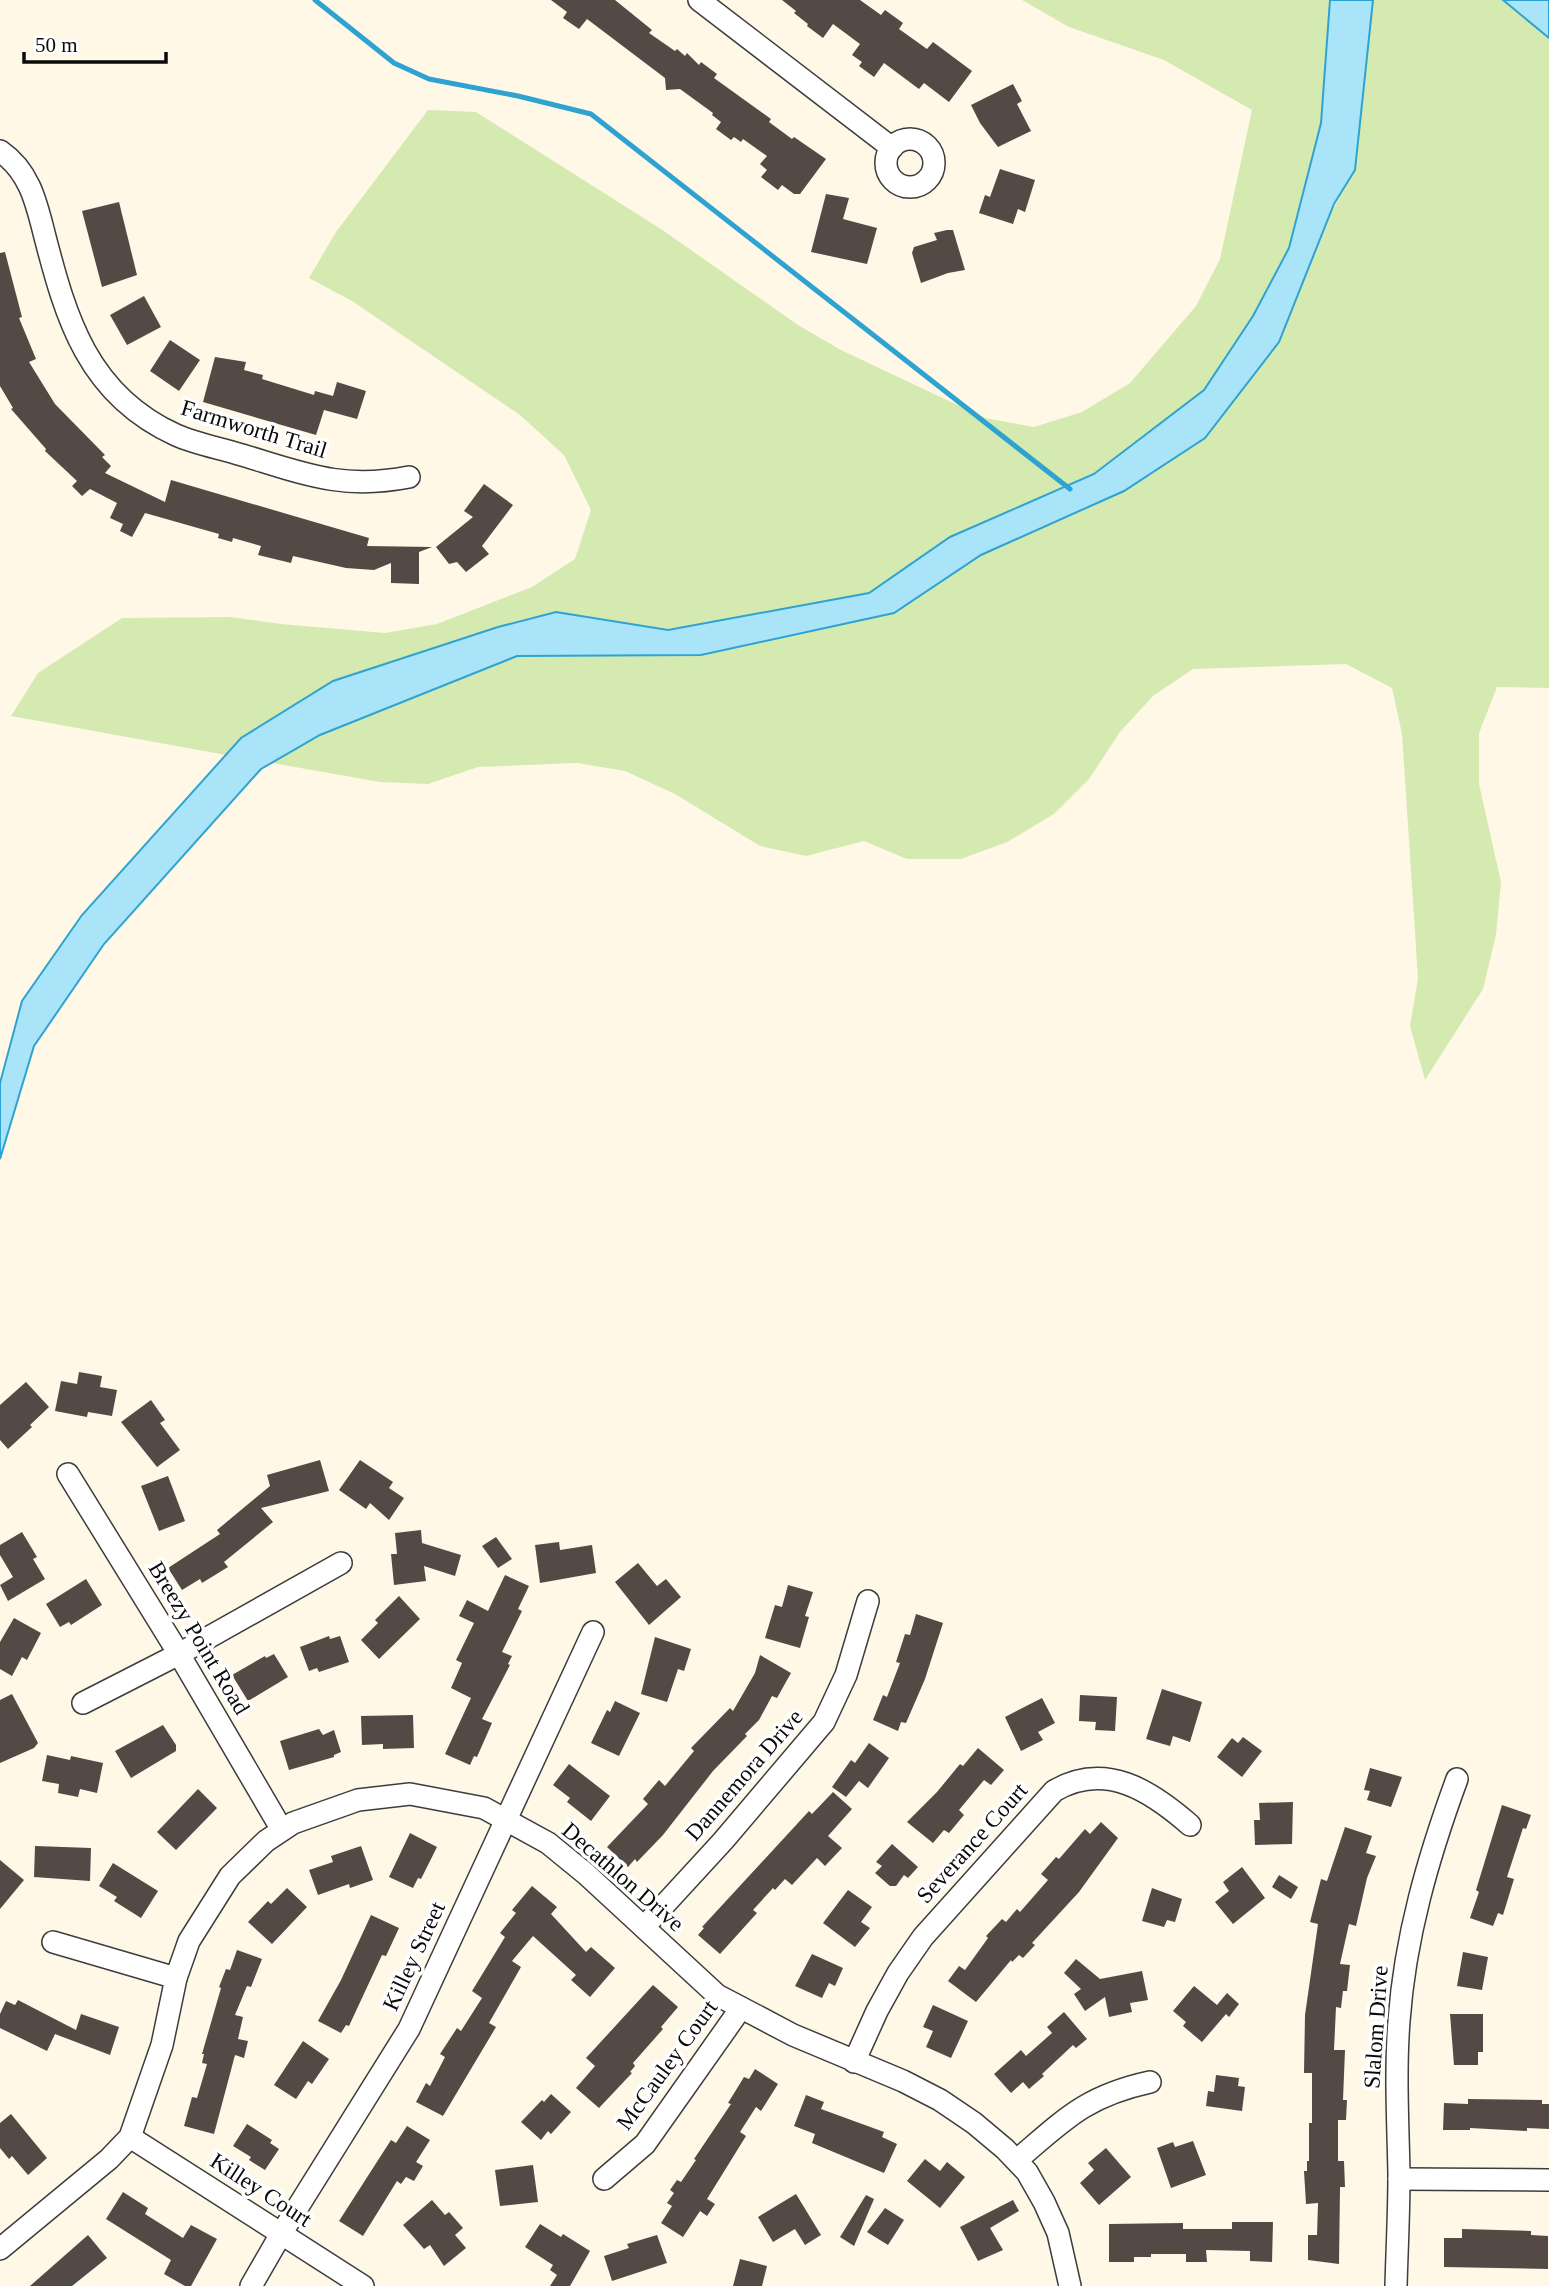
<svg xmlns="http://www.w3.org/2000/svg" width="1549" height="2286" font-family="'Times New Roman',serif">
<rect width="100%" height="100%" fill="#fff8e7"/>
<g fill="#d5eab1">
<polygon points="1022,0 1330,0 1321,123 1289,248 1253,316 1204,390 1094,474 950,537 869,593 668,630 556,612 241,738 226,755 11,716 38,673 122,618 230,617 281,624 385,633 437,624 532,587 575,559 591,510 564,455 520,415 352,301 309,278 336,232 428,110 476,112 661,229 798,325 841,350 985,418 1034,427 1082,412 1130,383 1196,306 1220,259 1252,110 1164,60 1069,27"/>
<polygon points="1373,0 1503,0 1549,38 1549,688 1497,687 1479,733 1479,784 1501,882 1496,935 1483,989 1425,1080 1410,1026 1418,978 1402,734 1392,688 1346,664 1193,669 1153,696 1120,732 1089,779 1054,814 1007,842 961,859 907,859 864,841 806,856 760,846 675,794 625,771 577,763 478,767 428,784 380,782 272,763 320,735 517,656 701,655 894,613 981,555 1124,491 1205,438 1355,170"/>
</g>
<g fill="#aae4f8" stroke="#2ea3d2" stroke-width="2">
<polygon points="1330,0 1373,0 1355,170 1334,204 1279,342 1205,438 1124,491 981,555 894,613 701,655 517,656 320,735 261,769 104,944 34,1046 0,1159 0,1083 22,1001 82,915 241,738 333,681 498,627 556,612 668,630 869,593 950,537 1094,474 1204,390 1253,316 1289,248 1321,123"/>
<polygon points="1503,0 1549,0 1549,38"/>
</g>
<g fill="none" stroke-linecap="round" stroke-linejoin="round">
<polyline stroke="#2ea3d2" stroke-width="5" points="315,0 394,63 429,79 518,96 591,114 1070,489"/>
</g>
<g fill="#534a46">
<polygon points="551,0 615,0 652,30 649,33 675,51 677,49 685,56 687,53 699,65 701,62 717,74 714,78 771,119 769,122 792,139 794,137 826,159 800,194 794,194 782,185 778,190 761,177 767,170 760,164 767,156 743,139 741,142 734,137 731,140 716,129 721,122 712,115 713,113 680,89 666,90 665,78 587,19 579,29 563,18 567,12"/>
<polygon points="782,0 860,0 881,15 885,10 903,23 899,29 927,49 933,42 972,71 949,102 924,83 919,89 884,63 874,77 859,66 862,62 852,55 860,44 833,24 823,38 807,26 808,24 794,13 796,11"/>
<polygon points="1013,84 1022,101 1017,104 1031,131 998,147 980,123 971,105"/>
<polygon points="1000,169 1035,180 1025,212 1018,209 1013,224 979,213 985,195 990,197"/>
<polygon points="826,194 849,198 843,219 877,228 867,264 811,252"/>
<polygon points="119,202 137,275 102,287 82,211"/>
<polygon points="947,230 953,230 965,270 948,273 921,283 912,253 914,247 937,240 934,233"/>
<polygon points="5,252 22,317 19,318 36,359 29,362 55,404 105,455 102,457 111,466 105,473 165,502 171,480 369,538 367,546 432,547 419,552 419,584 391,583 391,563 374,570 346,568 293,556 291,563 258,555 261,546 233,538 232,542 218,538 219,534 145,513 132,537 120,531 123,524 110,518 117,503 90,489 82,496 72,486 77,481 45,451 46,449 11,409 13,408 0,386 0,253"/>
<polygon points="144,296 161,327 127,345 110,315"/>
<polygon points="170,340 200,360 179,391 150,371"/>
<polygon points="215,357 246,362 244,370 263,375 262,379 314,395 315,391 333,396 337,382 366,391 357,419 324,410 316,435 203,402"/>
<polygon points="484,484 513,505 482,546 489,554 466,572 457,562 449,564 436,547 473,517 464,511"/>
<polygon points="79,1372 102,1376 100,1387 117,1390 112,1416 88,1412 87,1417 55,1411 61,1381 77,1384"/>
<polygon points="26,1382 49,1407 30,1425 32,1427 8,1449 0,1440 0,1405"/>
<polygon points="151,1400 165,1420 160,1423 180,1450 157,1467 121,1422"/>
<polygon points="320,1460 329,1491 261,1508 273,1522 224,1562 228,1567 202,1583 200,1579 182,1590 168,1568 220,1534 217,1530 270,1486 267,1475"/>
<polygon points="360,1460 393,1482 389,1488 404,1498 389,1520 370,1503 366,1509 339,1490"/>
<polygon points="168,1476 185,1521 159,1531 141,1486"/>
<polygon points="421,1530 422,1543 461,1555 455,1576 424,1566 426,1581 394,1585 391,1554 397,1554 395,1533"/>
<polygon points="22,1532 37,1557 33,1559 45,1579 8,1601 0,1585 13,1577 0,1555 0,1545"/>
<polygon points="496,1537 512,1559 498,1568 482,1546"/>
<polygon points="559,1542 560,1550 592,1545 596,1573 540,1583 535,1545"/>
<polygon points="638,1563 657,1586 666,1579 681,1597 649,1625 615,1582"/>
<polygon points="505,1575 529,1586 518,1609 522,1611 502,1652 512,1656 508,1664 510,1665 482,1719 492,1723 477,1757 474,1756 470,1765 445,1754 471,1698 451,1688 462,1663 456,1660 474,1623 459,1616 467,1600 488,1611"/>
<polygon points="86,1579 102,1605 71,1625 69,1622 60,1627 46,1604"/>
<polygon points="788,1585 813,1592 805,1616 809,1617 800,1648 765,1638 775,1605 782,1607"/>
<polygon points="399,1596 420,1619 379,1659 361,1640 378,1623 375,1620"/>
<polygon points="916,1614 943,1623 925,1679 906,1723 901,1722 898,1731 873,1720 883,1695 887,1697 900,1663 896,1662 905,1634 910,1635"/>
<polygon points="14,1618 41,1633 27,1660 22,1657 12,1676 0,1669 0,1642"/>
<polygon points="329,1636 330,1639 340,1636 349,1662 319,1672 317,1668 309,1671 300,1647"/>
<polygon points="655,1637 691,1649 684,1671 678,1669 667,1702 641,1694"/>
<polygon points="274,1654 288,1677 248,1701 232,1675 265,1656 266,1658"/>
<polygon points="760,1655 791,1673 777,1698 772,1696 759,1720 745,1734 747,1736 713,1771 663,1835 637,1862 635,1859 628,1867 607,1847 648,1804 643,1799 659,1780 665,1786 694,1751 691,1748 730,1708 733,1711 755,1673"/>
<polygon points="1162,1689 1202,1702 1190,1742 1173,1736 1170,1746 1146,1739"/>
<polygon points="12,1694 38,1743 34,1748 0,1763 0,1700"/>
<polygon points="1080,1695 1117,1697 1115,1731 1095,1730 1096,1722 1079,1721"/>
<polygon points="1042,1698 1055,1723 1038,1732 1043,1740 1021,1751 1005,1717"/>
<polygon points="615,1701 640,1713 619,1756 591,1743 607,1710 610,1712"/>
<polygon points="413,1715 414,1748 383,1749 383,1744 362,1745 361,1716"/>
<polygon points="163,1725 176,1745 176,1751 131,1778 115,1751"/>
<polygon points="319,1729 323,1735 334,1730 341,1752 334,1755 334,1757 289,1770 280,1741"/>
<polygon points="1243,1737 1262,1751 1242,1777 1217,1757 1232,1738 1238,1743"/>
<polygon points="869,1743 889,1758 868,1788 859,1781 846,1797 832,1787 851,1760 855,1763"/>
<polygon points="978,1748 1004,1770 991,1785 984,1780 959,1810 964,1815 949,1833 944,1830 933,1843 907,1822 937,1792 960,1764 963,1766"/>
<polygon points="47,1755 70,1760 71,1756 103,1763 97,1793 80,1789 78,1797 58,1793 59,1784 42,1781"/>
<polygon points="569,1764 610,1796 591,1821 567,1802 570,1798 553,1785"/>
<polygon points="1370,1768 1402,1777 1391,1807 1367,1800 1370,1791 1364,1790"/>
<polygon points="198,1789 217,1808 176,1850 157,1832"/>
<polygon points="833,1792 852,1809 828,1836 842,1848 825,1866 817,1858 792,1885 785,1879 775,1890 773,1888 753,1910 757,1913 720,1954 698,1935 704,1928 702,1927 809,1811 812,1814"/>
<polygon points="1293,1802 1292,1844 1255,1845 1254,1820 1260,1820 1259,1803"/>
<polygon points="1502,1805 1531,1815 1526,1829 1523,1828 1507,1877 1514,1879 1503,1915 1498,1913 1493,1926 1470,1918 1479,1892 1476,1890"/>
<polygon points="1101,1822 1118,1838 1079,1892 1032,1943 1035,1945 1023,1958 1019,1955 1012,1962 1011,1960 976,2002 948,1981 959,1966 965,1970 988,1938 986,1936 1002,1919 1006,1922 1017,1909 1020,1912 1048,1880 1041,1874 1056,1857 1059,1859 1085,1829 1090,1834"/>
<polygon points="1345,1827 1372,1836 1366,1853 1376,1856 1367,1878 1356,1926 1349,1924 1340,1964 1350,1965 1347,1991 1343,1991 1341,2008 1336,2007 1334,2050 1345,2050 1343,2100 1347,2100 1346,2120 1338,2120 1338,2161 1344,2161 1345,2187 1340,2187 1339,2264 1308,2260 1308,2235 1317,2235 1318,2203 1306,2204 1304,2171 1307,2171 1307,2161 1309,2161 1309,2123 1312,2123 1312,2073 1304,2073 1305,2015 1318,1924 1310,1922 1321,1879 1327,1881"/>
<polygon points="410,1833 437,1847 421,1879 418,1878 413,1888 389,1877"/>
<polygon points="892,1844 918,1867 908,1878 904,1875 896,1886 890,1886 875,1873 882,1866 876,1862"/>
<polygon points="35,1846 91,1848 90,1881 34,1877"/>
<polygon points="361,1846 373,1880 350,1888 349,1884 318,1895 309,1870 333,1862 331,1856"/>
<polygon points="0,1860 24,1880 0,1909"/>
<polygon points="113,1863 158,1891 141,1918 114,1901 117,1897 99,1886"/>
<polygon points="1242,1867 1265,1898 1233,1924 1215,1902 1229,1891 1223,1882"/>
<polygon points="1279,1875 1298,1887 1291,1899 1272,1887"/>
<polygon points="532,1886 557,1907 551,1914 586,1952 591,1947 615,1968 590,1997 571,1980 576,1975 533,1936 512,1961 521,1967 489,2023 496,2027 443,2116 416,2102 426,2083 430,2086 445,2057 440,2054 457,2028 461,2031 482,1998 472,1991 505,1937 500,1933 516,1913 512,1910"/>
<polygon points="287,1888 307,1907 272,1944 248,1922 268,1901 271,1904"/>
<polygon points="1152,1888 1182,1899 1175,1922 1167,1920 1164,1927 1142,1921"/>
<polygon points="848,1890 872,1907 861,1922 870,1928 855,1947 823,1923"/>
<polygon points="371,1915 399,1928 386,1956 382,1955 349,2026 346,2025 341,2033 318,2021 341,1980"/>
<polygon points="237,1950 262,1959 251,1987 247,1986 235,2015 243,2017 238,2039 248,2041 244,2058 235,2055 214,2134 184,2126 192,2097 197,2098 207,2064 202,2063 204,2054 202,2054 221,1988 219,1987 226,1969 230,1970"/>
<polygon points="1463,1952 1488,1957 1482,1990 1457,1986"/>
<polygon points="812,1954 843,1968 835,1986 829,1983 822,1998 795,1986"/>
<polygon points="1076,1959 1100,1979 1142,1971 1148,2000 1130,2003 1132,2012 1109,2017 1105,1997 1085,2011 1074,1994 1081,1989 1064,1973"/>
<polygon points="653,1985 678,2007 661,2027 663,2029 633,2063 635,2066 630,2072 632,2073 599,2108 576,2088 595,2066 586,2058"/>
<polygon points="1194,1986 1217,2005 1227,1993 1239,2004 1229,2017 1226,2014 1202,2042 1183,2026 1186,2022 1173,2011"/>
<polygon points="18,2000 76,2030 81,2014 119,2027 110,2055 55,2034 47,2051 0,2028 0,2014 6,2001 15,2005"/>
<polygon points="933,2005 968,2021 951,2058 926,2047 933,2031 923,2027"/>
<polygon points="1064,2012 1087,2039 1076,2048 1073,2045 1042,2074 1044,2076 1029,2089 1023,2082 1011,2093 994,2074 1021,2050 1026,2056 1052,2033 1047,2027"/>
<polygon points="1450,2014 1483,2014 1483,2052 1478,2052 1478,2065 1454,2065"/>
<polygon points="303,2041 329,2059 312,2084 308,2081 296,2099 274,2085"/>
<polygon points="755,2069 778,2084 761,2111 756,2107 740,2132 746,2136 707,2199 715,2204 707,2216 700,2211 683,2237 661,2223 672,2206 667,2203 674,2193 670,2190 677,2180 681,2182 696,2160 694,2159 731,2104 728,2103 744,2077 749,2079"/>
<polygon points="1216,2075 1239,2078 1238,2086 1245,2087 1242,2111 1206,2106 1208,2091 1214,2092"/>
<polygon points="551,2094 571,2112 551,2134 548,2131 541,2140 521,2122 542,2100 544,2102"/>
<polygon points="806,2095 824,2102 821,2109 884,2132 882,2137 897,2144 884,2173 812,2143 815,2134 794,2126"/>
<polygon points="1468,2099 1542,2100 1542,2104 1549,2104 1549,2129 1527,2128 1527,2131 1470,2128 1470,2130 1443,2130 1444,2103 1468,2104"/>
<polygon points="11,2114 47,2158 28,2175 12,2156 9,2159 0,2148 0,2123"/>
<polygon points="247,2124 272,2140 270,2143 279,2149 265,2170 249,2160 251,2157 233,2146"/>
<polygon points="407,2126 430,2140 416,2162 423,2166 414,2181 406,2177 401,2184 397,2181 363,2236 339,2221 391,2140 396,2143"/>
<polygon points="1193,2141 1206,2175 1171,2188 1157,2148 1173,2142 1175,2147"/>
<polygon points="1106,2148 1131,2177 1099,2205 1080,2183 1094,2170 1088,2163"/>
<polygon points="925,2159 940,2171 947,2162 965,2177 940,2208 907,2181"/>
<polygon points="533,2165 538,2202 500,2206 495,2170"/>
<polygon points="123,2192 148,2208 145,2214 183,2238 191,2225 217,2239 191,2286 185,2286 164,2274 171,2260 106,2219"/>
<polygon points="796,2194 821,2235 805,2245 795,2229 773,2242 758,2217"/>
<polygon points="866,2195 874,2199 854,2246 840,2237"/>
<polygon points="432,2200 445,2215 449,2212 463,2228 455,2235 466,2248 444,2266 430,2245 424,2249 403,2225"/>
<polygon points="1013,2200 1019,2211 990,2228 1003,2250 978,2261 960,2227"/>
<polygon points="885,2208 904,2220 888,2245 867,2232"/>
<polygon points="1232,2222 1273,2222 1272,2262 1250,2261 1250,2251 1206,2250 1207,2262 1186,2262 1186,2254 1151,2254 1151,2257 1134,2257 1134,2262 1109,2262 1109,2224 1183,2223 1183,2229 1232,2229"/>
<polygon points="540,2224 561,2237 563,2234 590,2251 570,2286 550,2286 557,2275 550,2270 553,2265 525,2247"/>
<polygon points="1462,2229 1531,2231 1531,2235 1548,2236 1548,2269 1444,2267 1444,2238 1462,2238"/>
<polygon points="88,2235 107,2258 72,2286 30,2286"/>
<polygon points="657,2235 667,2263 612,2281 604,2256 629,2248 627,2244"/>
<polygon points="740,2259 767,2266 762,2286 733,2286"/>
</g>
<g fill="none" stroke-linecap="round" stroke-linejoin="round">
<defs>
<g id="minor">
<polyline points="699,0 892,148"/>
<circle cx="910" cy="163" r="24"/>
<path d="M0 151C29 171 36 201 44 233 66 319 88 395 176 435 196 444 220 448 242 455 305 474 342 490 409 477"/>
<polyline points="68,1474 179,1654 282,1830"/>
<polyline points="83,1703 179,1654 341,1563"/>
<polyline points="644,1927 723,1841 824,1722 846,1675 868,1601"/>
<polyline points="53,1942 176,1978"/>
<path d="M854 2062 877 2011 898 1973 923 1937 1054 1791C1105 1761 1150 1790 1190 1825"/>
<polyline points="130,2137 363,2286"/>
<path d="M1017 2160C1065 2119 1086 2096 1150 2082"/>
<polyline points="604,2179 645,2144 741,2008"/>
<polyline points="1399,2179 1549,2180"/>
<polyline points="0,2249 109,2159 130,2137 162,2045 176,1978 189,1941 230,1876 266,1841 293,1823 358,1800 410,1794 484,1808 548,1843 586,1874 717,1995 793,2035 903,2081 940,2100 974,2123 1005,2149 1027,2172 1044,2202 1058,2233 1070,2286"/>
<polyline points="251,2286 281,2234 409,2029 593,1632"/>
<path d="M1396 2286C1397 2249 1399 2212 1399 2175 1398 2123 1395 2072 1399 2021 1405 1937 1428 1858 1457 1779"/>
</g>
</defs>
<use href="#minor" stroke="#3d3d3d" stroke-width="24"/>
<use href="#minor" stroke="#fff" stroke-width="21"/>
</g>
<g text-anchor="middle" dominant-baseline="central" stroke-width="7" stroke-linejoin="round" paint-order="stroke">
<g font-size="23" fill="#0a0a0a" stroke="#fff">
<text transform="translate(254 429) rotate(17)">Farmworth Trail</text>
<text transform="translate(199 1638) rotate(59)">Breezy Point Road</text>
<text transform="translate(744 1775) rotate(-49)">Dannemora Drive</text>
<text transform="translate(972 1843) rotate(-48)">Severance Court</text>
<text transform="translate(623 1877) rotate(41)">Decathlon Drive</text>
<text transform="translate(414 1956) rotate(-65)">Killey Street</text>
<text transform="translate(1376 2027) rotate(-86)">Slalom Drive</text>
<text transform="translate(667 2065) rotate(-54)">McCauley Court</text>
<text transform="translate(261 2190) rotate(33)">Killey Court</text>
</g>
</g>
<path d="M24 52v10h142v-10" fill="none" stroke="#0a0a0a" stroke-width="3.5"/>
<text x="35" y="52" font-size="21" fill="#0a0a0a" stroke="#ffffff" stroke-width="5" paint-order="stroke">50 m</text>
</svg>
